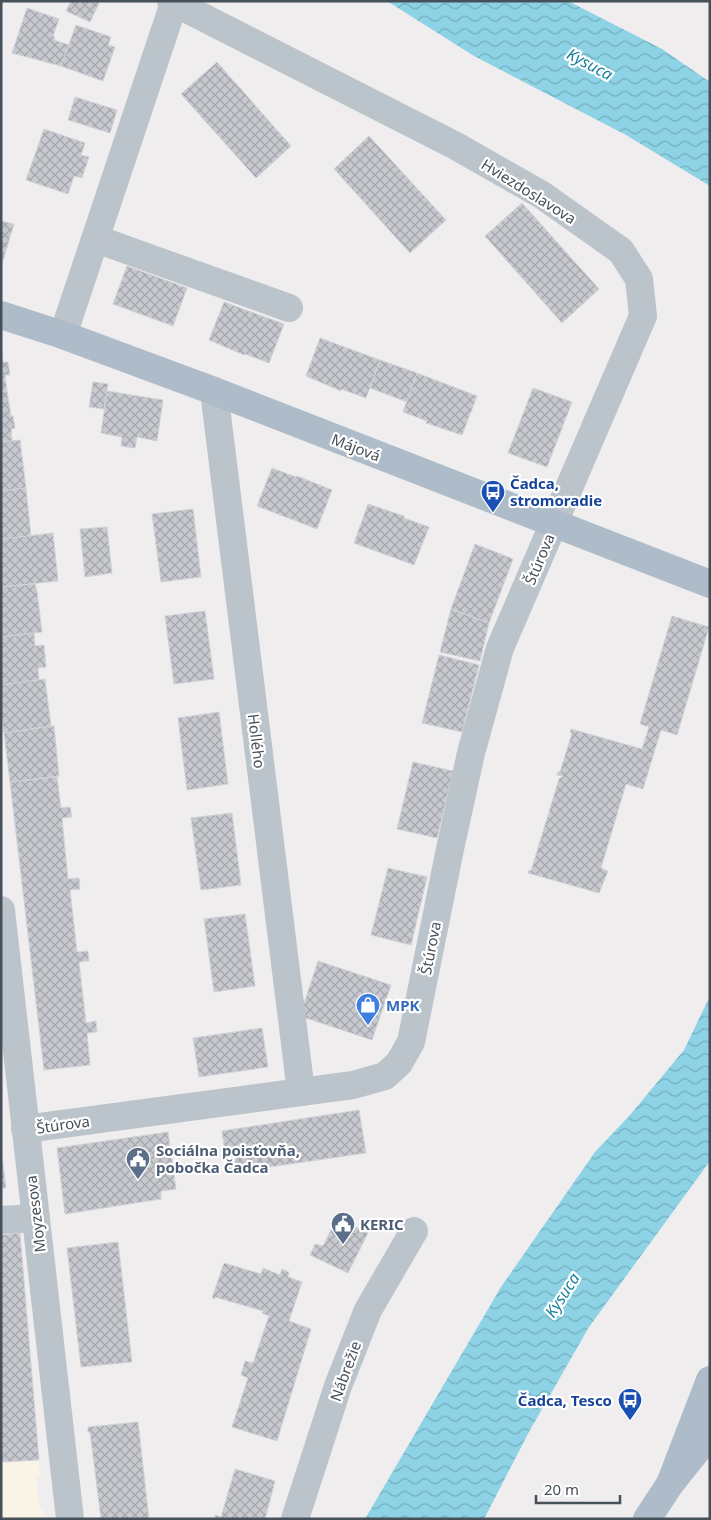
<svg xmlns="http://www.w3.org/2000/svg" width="711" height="1520" font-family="'Noto Sans',sans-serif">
<defs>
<pattern id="water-waves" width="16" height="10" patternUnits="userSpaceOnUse" patternTransform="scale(1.25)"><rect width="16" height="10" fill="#8dd3e5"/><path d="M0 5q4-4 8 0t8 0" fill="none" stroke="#75aebd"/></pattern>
<pattern id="building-cross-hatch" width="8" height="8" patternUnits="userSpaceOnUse" patternTransform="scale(1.25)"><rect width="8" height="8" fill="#c7c9cf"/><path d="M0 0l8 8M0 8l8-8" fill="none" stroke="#a3a6ab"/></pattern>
</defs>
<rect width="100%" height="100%" fill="#efeded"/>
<polygon fill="#faf4e6" points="20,1233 40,1475 36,1477 39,1507 44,1511 45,1519 1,1519 1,1238"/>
<g fill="url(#water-waves)">
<polygon points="387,1 568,1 662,49 710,82 710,186 626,135 474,56"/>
<polygon points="710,996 710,1161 589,1327 530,1430 484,1519 365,1519 501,1287 595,1152 630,1115 684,1050"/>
</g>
<g fill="url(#building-cross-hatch)" stroke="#d1d3d8">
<polygon points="71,1 100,1 90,22 66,11"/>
<polygon points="27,8 59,19 53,36 55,37 54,40 69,45 61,66 12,53"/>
<polygon points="76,25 111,37 108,45 115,47 103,81 61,66"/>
<polygon points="217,62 291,146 256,178 181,94"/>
<polygon points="75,97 117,110 110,133 68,120"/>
<polygon points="44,129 85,143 81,155 89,157 82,178 74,176 68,194 26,180"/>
<polygon points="369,136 446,220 410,253 334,169"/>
<polygon points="522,203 599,289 562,323 485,236"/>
<polygon points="1,221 14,224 1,267"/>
<polygon points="127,266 187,288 173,326 113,304"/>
<polygon points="224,302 284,324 269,363 245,354 244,355 209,340"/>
<polygon points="320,338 380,360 366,398 341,389 341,391 306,376"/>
<polygon points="1,345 3,362 8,362 10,375 5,375 7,391 1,392"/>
<polygon points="380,360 417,373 407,402 370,388"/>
<polygon points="417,373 477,396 462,435 426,423 427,421 403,412"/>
<polygon points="93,382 108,384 104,409 89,407"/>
<polygon points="533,388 572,402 547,467 508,453"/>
<polygon points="7,391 11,416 13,416 15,428 11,429 12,441 1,442 1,392"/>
<polygon points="107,391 163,400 157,441 137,437 135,448 121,446 122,437 101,433"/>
<polygon points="20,440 26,488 1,491 1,442"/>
<polygon points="272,468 296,477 297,476 332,490 317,529 257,506"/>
<polygon points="26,488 31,536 1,539 1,491"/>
<polygon points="368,504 404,516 404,518 429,527 414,565 354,543"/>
<polygon points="193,509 201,577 161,582 152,514"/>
<polygon points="107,527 112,573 85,577 80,529"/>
<polygon points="53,533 58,581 1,587 1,539"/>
<polygon points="475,544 513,559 489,623 451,609"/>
<polygon points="35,584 37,591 42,632 1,637 1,587"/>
<polygon points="451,609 489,623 480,661 440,652"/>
<polygon points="205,611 214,679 174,684 165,616"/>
<polygon points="672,616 709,627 677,735 661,730 643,789 626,784 601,868 608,871 599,893 528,873 529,870 531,871 559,779 563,776 557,775 558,772 560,772 572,733 570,732 571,729 642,749 649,727 640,724"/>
<polygon points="34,633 35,646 44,645 46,667 38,668 39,680 1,685 1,637"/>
<polygon points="439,655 479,665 462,732 422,723"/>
<polygon points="45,679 51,726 4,733 1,713 1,685"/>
<polygon points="219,712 228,784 187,790 178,718"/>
<polygon points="54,726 59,776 10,782 4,733"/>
<polygon points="413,762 453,771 437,838 397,829"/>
<polygon points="57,777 61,808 70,807 72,817 62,818 68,879 79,878 80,889 70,890 77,952 88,951 89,961 79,962 86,1023 96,1021 97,1032 87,1033 90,1065 44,1070 10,782"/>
<polygon points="232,813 241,885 201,890 191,818"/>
<polygon points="388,868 427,877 411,945 371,935"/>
<polygon points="245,914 255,986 214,992 204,919"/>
<polygon points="318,961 391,985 372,1040 300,1016"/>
<polygon points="262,1028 268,1067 199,1077 193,1038"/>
<polygon points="359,1110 366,1153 228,1173 222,1131"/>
<polygon points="168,1132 176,1189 161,1191 161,1199 65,1214 57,1148"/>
<polygon points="1,1150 6,1188 1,1188"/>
<polygon points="337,1218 368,1233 348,1273 310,1255 315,1244 323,1246"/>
<polygon points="20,1233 39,1460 1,1462 1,1235"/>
<polygon points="118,1242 132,1362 81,1367 67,1248"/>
<polygon points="224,1263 261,1274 263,1268 280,1275 282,1269 289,1272 288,1277 302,1282 289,1321 311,1329 277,1441 232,1427 248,1378 241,1375 245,1361 253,1363 269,1316 262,1313 263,1311 215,1297 215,1299 212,1298"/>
<polygon points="138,1422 149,1519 101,1519 90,1432 88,1432 88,1427"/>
<polygon points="235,1469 275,1481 265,1519 215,1519 215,1515 221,1517"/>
</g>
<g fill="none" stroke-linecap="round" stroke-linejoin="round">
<g stroke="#bcc4cb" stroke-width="28">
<polyline points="96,239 289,308"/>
<polyline points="63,335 174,3"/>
<polyline points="214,391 301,1092"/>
<polyline points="1,910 70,1519"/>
<polyline points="25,1129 353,1085 385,1076 399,1063 411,1042 450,849 471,753 500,648 643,316 639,279 621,251 542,195 456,146 171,1"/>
<polyline points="1,1220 36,1218"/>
<polyline points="295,1519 338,1386 368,1310 414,1231"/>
</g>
<g stroke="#aebcca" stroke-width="28">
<polyline points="1,315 63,335 214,391 710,584"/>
<polyline points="670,1484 710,1380"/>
<polyline points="647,1519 670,1484 710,1434"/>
</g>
</g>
<defs>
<symbol id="bus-pin" viewBox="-11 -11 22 30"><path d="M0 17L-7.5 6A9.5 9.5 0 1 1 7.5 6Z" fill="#1a4fb4" stroke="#fff"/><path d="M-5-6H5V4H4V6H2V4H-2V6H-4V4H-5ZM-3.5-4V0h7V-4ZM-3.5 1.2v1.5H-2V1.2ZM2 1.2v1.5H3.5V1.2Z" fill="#fff"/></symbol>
<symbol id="shop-pin" viewBox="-11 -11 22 30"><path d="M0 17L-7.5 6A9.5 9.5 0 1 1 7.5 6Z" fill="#3f7fe0" stroke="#fff"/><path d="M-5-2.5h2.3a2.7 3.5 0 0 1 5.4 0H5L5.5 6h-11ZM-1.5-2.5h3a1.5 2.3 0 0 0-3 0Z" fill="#fff"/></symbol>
<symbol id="civic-pin" viewBox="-11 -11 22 30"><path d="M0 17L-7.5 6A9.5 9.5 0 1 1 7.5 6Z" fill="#5c6f8a" stroke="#fff"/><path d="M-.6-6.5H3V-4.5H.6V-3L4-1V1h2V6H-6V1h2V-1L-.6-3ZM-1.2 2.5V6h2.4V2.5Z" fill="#fff"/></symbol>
</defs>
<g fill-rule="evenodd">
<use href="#bus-pin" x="479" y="478" width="28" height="38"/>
<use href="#shop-pin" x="354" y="991" width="28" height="38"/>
<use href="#civic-pin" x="124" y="1145" width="28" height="38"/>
<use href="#civic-pin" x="329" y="1210" width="28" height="38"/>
<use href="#bus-pin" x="616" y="1386" width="28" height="38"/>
</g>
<g text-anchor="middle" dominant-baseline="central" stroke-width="4.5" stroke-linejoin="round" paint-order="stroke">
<g font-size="15" fill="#465059" stroke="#fff">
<text transform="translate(529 191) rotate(32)">Hviezdoslavova</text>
<text transform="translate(356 447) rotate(21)">Májová</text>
<text transform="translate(539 559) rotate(-67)">Štúrova</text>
<text transform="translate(257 741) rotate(83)">Hollého</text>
<text transform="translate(430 948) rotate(-79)">Štúrova</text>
<text transform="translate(63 1124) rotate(-8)">Štúrova</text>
<text transform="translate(35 1214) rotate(-97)">Moyzesova</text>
<text transform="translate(345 1371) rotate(-70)">Nábrežie</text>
</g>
<g font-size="15" font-weight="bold" fill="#164399" stroke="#fff" text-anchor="start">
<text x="510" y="483">Čadca,<tspan x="510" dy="17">stromoradie</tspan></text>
<text x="612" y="1400" text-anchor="end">Čadca, Tesco</text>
</g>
<g font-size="15" font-weight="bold" fill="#366cbe" stroke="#fff" text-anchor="start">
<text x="386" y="1005">MPK</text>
</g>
<g font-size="15" font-weight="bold" fill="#4e5e75" stroke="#fff" text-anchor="start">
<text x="156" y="1150">Sociálna poisťovňa,<tspan x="156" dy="17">pobočka Čadca</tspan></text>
<text x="360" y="1224">KERIC</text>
</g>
<g font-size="16" font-style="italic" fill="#15809d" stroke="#fff">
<text transform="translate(590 64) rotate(28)">Kysuca</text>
<text transform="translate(562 1295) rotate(-57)">Kysuca</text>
</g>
</g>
<rect width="711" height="1520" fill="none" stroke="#465059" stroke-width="5"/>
<path d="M536 1495v8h84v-8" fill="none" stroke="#465059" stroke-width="2.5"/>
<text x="544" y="1495" font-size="15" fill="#465059" stroke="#ffffff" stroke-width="4" paint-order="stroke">20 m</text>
</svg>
